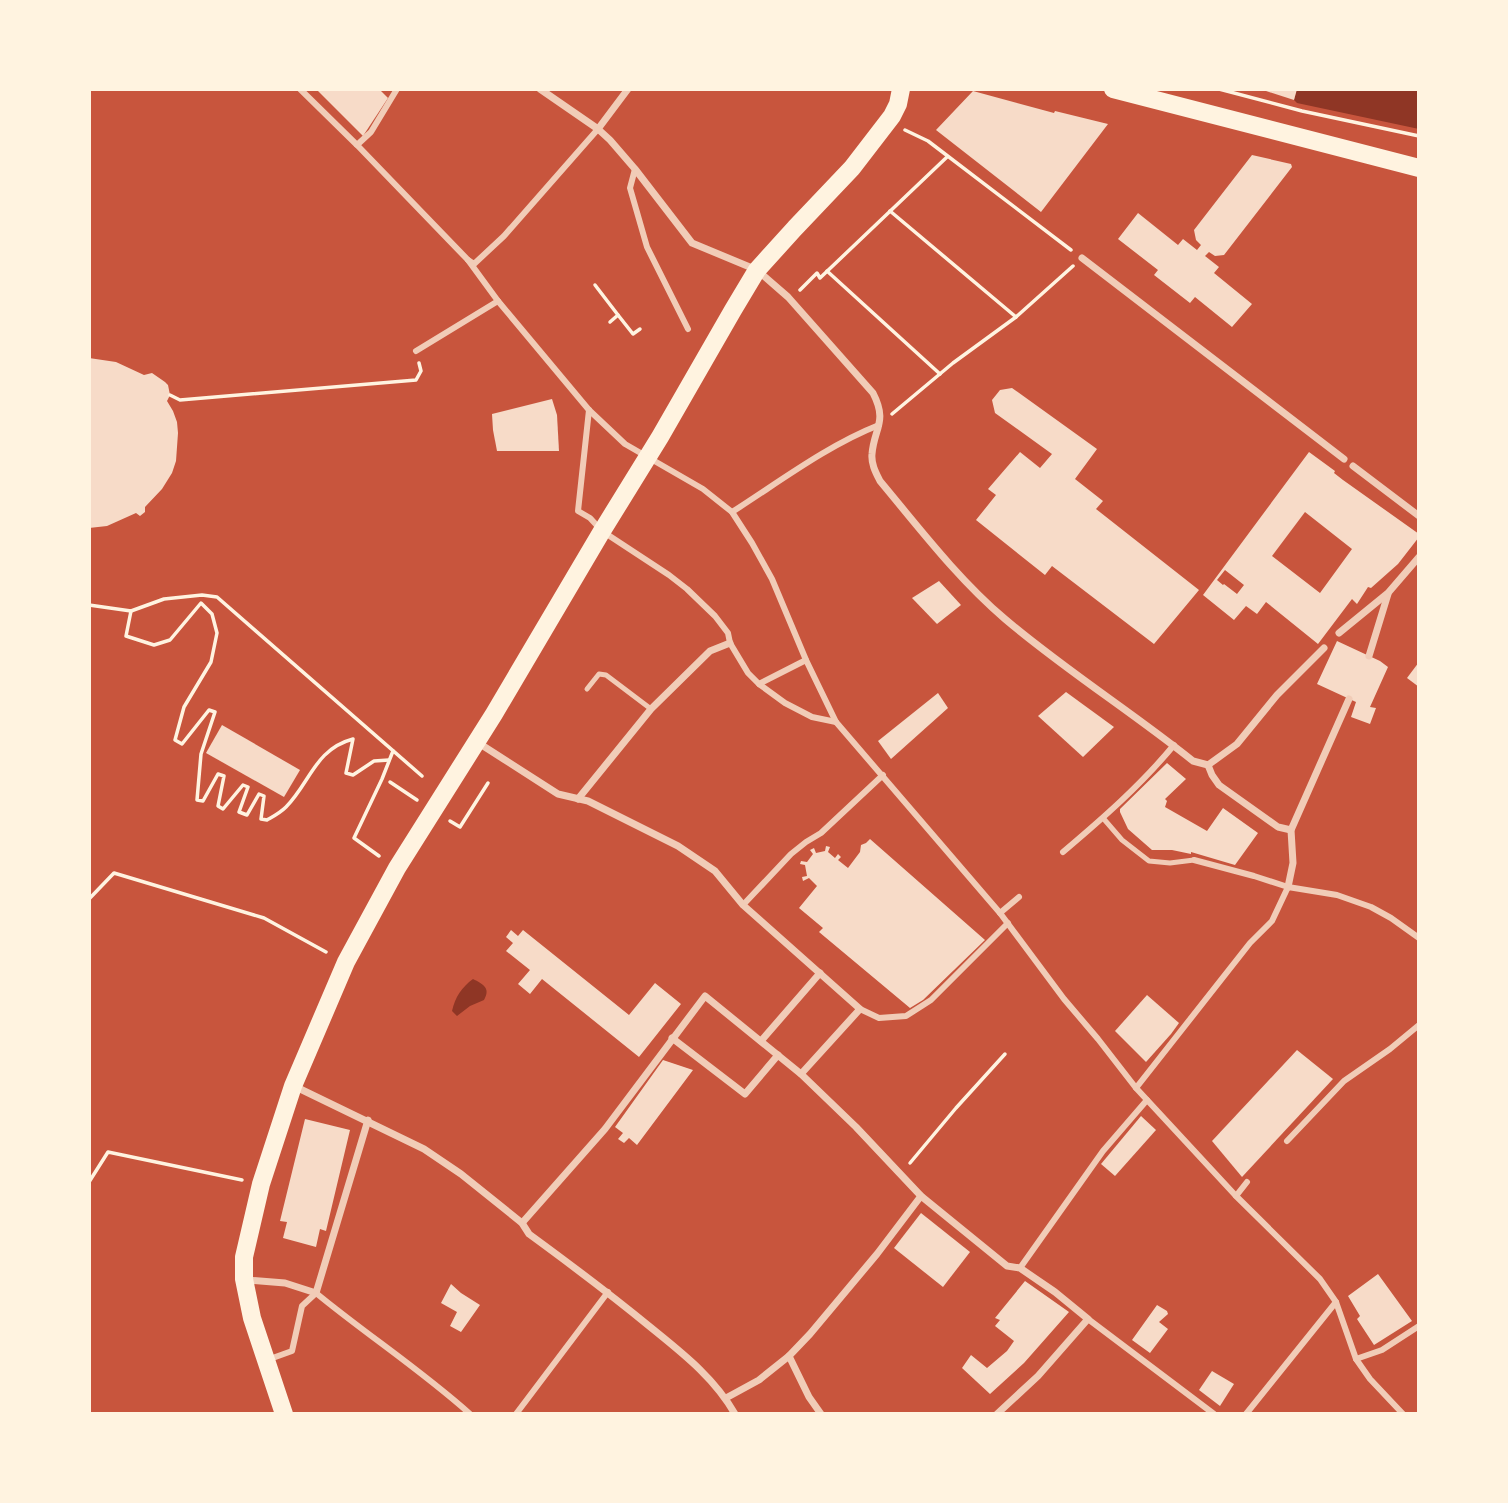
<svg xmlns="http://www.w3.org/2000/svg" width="1508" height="1503" font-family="'Noto Sans',sans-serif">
<rect width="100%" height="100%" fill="#c8553d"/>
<g fill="#8f3625">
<polygon points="1297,89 1419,89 1419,129 1297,103 1294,100"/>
<path d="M473 979C483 984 491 988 484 1000L470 1006 457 1016 452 1011C455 997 462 987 473 979Z"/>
</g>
<g fill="#f7dbc8" fill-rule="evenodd">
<polygon points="316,89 379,89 388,98 363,136"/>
<polygon points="1260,89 1297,89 1294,100"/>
<polygon points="973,91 1054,113 1055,111 1108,124 1041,212 936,130"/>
<polygon points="1252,155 1291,164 1292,167 1224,255 1215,256 1209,252 1205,256 1219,267 1214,273 1252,304 1232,327 1195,297 1190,303 1154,275 1158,270 1118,239 1138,213 1178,245 1183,239 1197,250 1201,245 1196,240 1194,230"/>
<polygon points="89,358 116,362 144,375 152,373 165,382 168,385 170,395 167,401 173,411 177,422 178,433 176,461 172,473 162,489 145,507 145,512 140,516 136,513 107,526 89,528"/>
<polygon points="1012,388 1097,449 1075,479 1103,501 1096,509 1199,590 1154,644 1052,566 1045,575 976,520 996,495 988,489 1020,452 1040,468 1052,454 995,413 992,400 1000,390"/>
<polygon points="552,399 557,415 559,451 497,451 493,430 492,414"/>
<path d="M1309 452 1335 471 1334 473 1343 480 1419 534V537L1398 564 1371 588 1368 587 1357 604 1352 599 1318 644 1266 602 1257 614 1246 606 1234 620 1203 595ZM1305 512 1352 549 1320 593 1272 556ZM1225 570 1244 585 1237 594 1224 584 1223 585 1217 580Z"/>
<polygon points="939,581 961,605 937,624 912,598"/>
<polygon points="1337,641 1380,661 1388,667 1370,707 1376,708 1370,724 1351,717 1356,702 1317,684"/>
<polygon points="1419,662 1419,687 1407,678"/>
<polygon points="1066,692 1114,727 1083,757 1038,716"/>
<polygon points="938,693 948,708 891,759 878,741"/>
<polygon points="222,725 300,770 284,797 206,753"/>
<polygon points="1167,763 1186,779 1165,799 1167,801 1165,807 1207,831 1223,808 1258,833 1235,865 1191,852 1191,854 1172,850 1152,850 1128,829 1120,812 1120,809"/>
<polygon points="870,839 985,940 923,1000 910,1008 819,932 823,928 799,908 817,886 809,878 803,881 802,877 807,876 805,865 800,864 801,861 807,862 813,854 810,850 814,848 816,853 825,851 826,846 830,847 828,852 835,858 838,854 841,857 838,860 848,868 860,852 861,845 866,843"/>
<polygon points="511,930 518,936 523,930 629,1015 655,983 681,1004 639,1057 542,979 530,994 518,984 530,970 506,951 513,943 506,937"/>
<polygon points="1147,995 1179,1023 1171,1034 1146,1062 1115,1031"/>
<polygon points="1297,1050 1333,1079 1242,1177 1212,1141"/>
<polygon points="663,1060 693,1070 637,1145 629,1138 624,1143 618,1139 623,1133 615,1127"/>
<polygon points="1141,1116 1156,1130 1115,1176 1101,1164"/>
<polygon points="305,1119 350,1130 326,1231 320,1229 316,1247 283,1238 287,1222 280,1221"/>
<polygon points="921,1213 970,1252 943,1287 894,1248"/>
<polygon points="1378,1274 1412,1321 1374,1345 1357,1319 1360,1316 1348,1296"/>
<polygon points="1025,1281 1069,1312 1024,1363 990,1394 962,1368 971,1355 987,1368 1007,1351 1014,1341 995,1326 1000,1320 995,1318"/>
<polygon points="451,1284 461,1293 480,1305 461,1332 450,1326 457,1312 441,1303"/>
<polygon points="1157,1305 1167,1311 1168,1314 1159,1322 1168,1329 1150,1353 1132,1340"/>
<polygon points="1212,1371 1234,1384 1220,1406 1199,1390"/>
</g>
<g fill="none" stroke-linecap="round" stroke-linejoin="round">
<g stroke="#fff3e0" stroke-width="3.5">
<polyline points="1219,89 1302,111 1419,136"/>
<polyline points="905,130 928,141 1071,250"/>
<polyline points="890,211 1016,317"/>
<polyline points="827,271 940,374"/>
<polyline points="595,285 618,315"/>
<polyline points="800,290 817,273 820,278 947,157"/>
<polyline points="610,322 618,315 633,334 640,329"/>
<polyline points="170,395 180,400 416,380 421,371 419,363"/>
<polyline points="892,414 953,363 1016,317 1073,266"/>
<polyline points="89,605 131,611 164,599 202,595 217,597 422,776"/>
<path d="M131 611 126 636 154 645 170 640 201 603 212 614 217 633 211 662 184 707 175 740 182 744 209 710 215 712 201 754 197 800 203 801 218 774 224 776 218 806 223 809 243 785 248 787 239 812 247 815 259 794 264 796 261 819 267 820C274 816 280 813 286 807 310 783 315 749 353 739L346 773 353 775 374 761 389 760"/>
<polyline points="390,782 417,800"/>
<polyline points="450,821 460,827 488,783"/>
<polyline points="379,856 354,838 382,779 393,751"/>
<polyline points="89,899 114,873 264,918 326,952"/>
<polyline points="910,1163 956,1108 1005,1054"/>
<polyline points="89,1182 108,1152 242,1180"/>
</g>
<g stroke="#f1ccb7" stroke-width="5">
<polyline points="587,689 599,674 606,675 651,709"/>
<polyline points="1103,818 1122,840 1149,861 1170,863 1194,860"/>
</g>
<g stroke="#f1ccb7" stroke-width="6">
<polyline points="300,89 357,145 468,260 498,301 589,410 625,444 703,489 732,512 752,543 772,579 806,660 836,722 1000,913 1064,999 1098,1039 1136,1088 1236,1196 1320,1279 1336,1302 1356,1359 1370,1379 1403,1414"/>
<polyline points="357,145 371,132 397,89"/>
<polyline points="635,169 630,188 647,247 688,329"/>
<polyline points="468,260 474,264 504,236 598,129"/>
<polyline points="416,351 498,301"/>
<polyline points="589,410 578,511 590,518 602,531 669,575 687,589 715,616 728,633 730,643 748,673 759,684 785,703 812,717 836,722"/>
<path d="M732 512C779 482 828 445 879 425"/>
<polyline points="759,684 806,660"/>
<path d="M1063 852C1102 819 1141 785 1174 745"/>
<polyline points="1194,860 1254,876 1288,887 1337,895 1371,907 1391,918 1419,938"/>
<polyline points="743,905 791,854 806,842 821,833 883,775"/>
<polyline points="1000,913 1019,897"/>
<polyline points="860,1009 879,1018 906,1016 931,1000 1008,923"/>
<polyline points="1136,1088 1250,943 1272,921 1288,887"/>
<polyline points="1287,1141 1344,1081 1390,1049 1419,1025"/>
<polyline points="1236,1196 1247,1182"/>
<polyline points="1020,1268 1103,1151 1147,1100"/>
<polyline points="1088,1319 1214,1414"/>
<polyline points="1356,1359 1382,1350 1419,1326"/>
<path d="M267 1360 292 1351 302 1306 316 1293C367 1335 421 1370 470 1414"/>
<polyline points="516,1414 608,1292"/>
<polyline points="1246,1414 1336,1302"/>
</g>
<g stroke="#f1ccb7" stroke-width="7">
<path d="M540 89 598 129 610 140 635 169 692 243 757 270 788 297 873 393C888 422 874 428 872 454 871 464 876 473 880 481 920 529 958 579 1005 619 1065 670 1132 712 1193 761L1208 765"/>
<polyline points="598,129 628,89"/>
<polyline points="1082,258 1344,459"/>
<polyline points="1353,466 1419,516"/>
<polyline points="1339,633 1388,593 1419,557"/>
<polyline points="1369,656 1388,594"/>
<polyline points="477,742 558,794 588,801 678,846 715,871 743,905 860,1009 801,1074"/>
<polyline points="1208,765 1237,744 1277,695 1324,648"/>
<polyline points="1208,765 1212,775 1219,785 1278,827 1291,830"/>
<polyline points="578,799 651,709 710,651 730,643"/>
<polyline points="1288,887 1293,863 1291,830 1349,699"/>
<polyline points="672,1038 745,1094 778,1055"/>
<polyline points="761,1041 820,973"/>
<path d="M294 1086 424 1149 461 1174 522 1223 529 1234C570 1264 610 1294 649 1326 681 1352 714 1377 735 1414"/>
<polyline points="522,1223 605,1129 705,996 801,1074 856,1127 921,1196 1007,1266 1020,1268 1055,1292 1088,1319 1038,1376 997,1414"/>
<polyline points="247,1280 285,1283 316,1293 368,1120"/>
<polyline points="789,1356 810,1334 877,1254 921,1196"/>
<polyline points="726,1398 759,1380 789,1356 809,1397 821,1414"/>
</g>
<g stroke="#fff3e0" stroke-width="18">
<polyline points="1113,89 1419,168"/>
<polyline points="284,1414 252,1318 244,1279 244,1257 261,1184 293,1086 346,962 397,868 494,714 602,531 660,437 733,310 757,270 795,228 852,168 892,116 898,104 901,89"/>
</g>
</g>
<rect width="1508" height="1503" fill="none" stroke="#fff3e0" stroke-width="182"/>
</svg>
